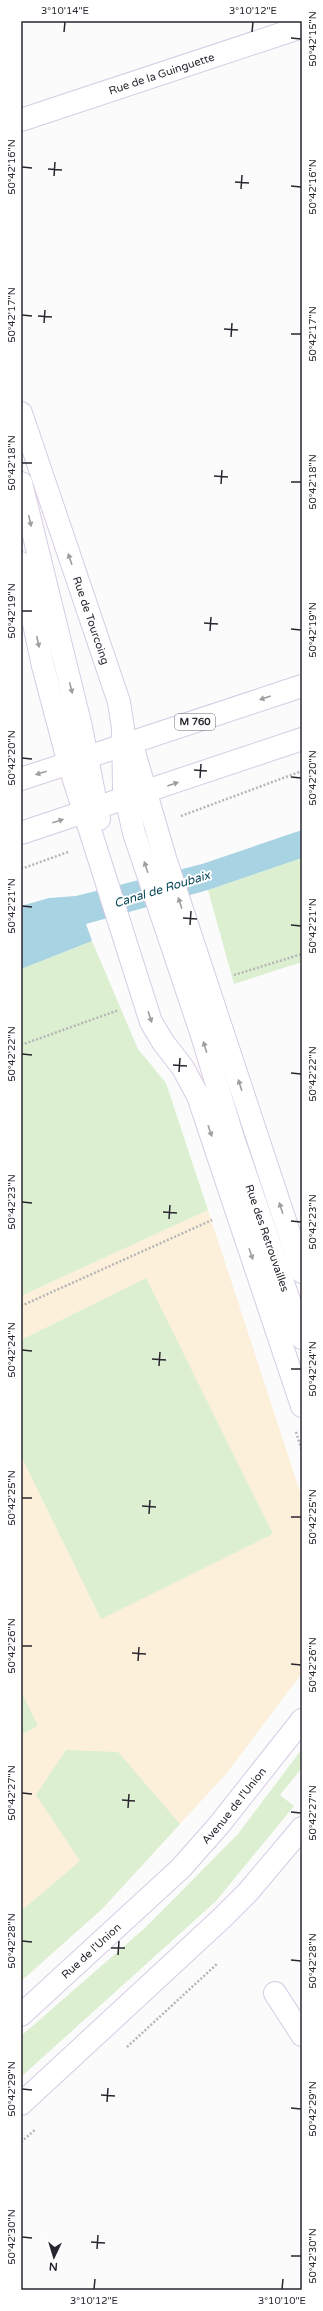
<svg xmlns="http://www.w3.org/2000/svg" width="323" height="2311" font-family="'Varela Round',sans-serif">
<rect width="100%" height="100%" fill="#fbfbfb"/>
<polygon fill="#fcf0db" points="208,1210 302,1498 302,1673 226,1774 180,1824 102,1909 21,1981 21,1296"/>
<g fill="#dcefd1">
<polygon points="302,858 302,962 234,984 208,890"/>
<polygon points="92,941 138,1049 166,1083 208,1210 21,1296 21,969"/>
<polygon points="146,1278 273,1534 101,1619 21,1456 21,1340"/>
<polygon points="21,1691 38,1726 21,1735"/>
<polygon points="302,1749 302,1768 280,1795 294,1806 216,1901 21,2077 21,2036 145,1928 238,1834"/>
<polygon points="66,1750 118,1752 180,1824 102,1909 21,1981 21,1911 80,1861 36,1795"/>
</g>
<polygon fill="#a7d3e2" points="302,830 302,858 208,890 86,924 92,941 21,969 21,906 49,898 76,896 202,864"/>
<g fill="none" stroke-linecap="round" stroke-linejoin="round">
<defs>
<g id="minor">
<path id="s1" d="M21 120 302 27"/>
<path id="s2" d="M21 413 119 702 123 728 124 788 134 833 201 1032 233 1138 302 1338"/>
<polyline points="21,483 81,727 99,819"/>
<polyline points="21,563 43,666 69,764 151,1022 163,1042 183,1068 198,1096 302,1406"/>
<polyline points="131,742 165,858 302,1272"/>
<polyline points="275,1993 302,2035"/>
<path id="s3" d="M21 2015 181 1868 219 1825 302 1720"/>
<polyline points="21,2104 222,1918 248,1892 302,1828"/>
</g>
<g id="major">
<polyline points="21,779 302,686"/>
<polyline points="21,833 302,739"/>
</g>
</defs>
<use href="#minor" stroke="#d7cbe5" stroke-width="24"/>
<use href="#major" stroke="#d7cbe5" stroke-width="24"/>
<g stroke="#b6b5b8" stroke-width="2.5" stroke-dasharray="2 2" stroke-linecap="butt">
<polyline points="181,816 302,771"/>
<polyline points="21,869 68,852"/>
<polyline points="234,975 302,954"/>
<polyline points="21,1045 119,1010"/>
<polyline points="21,1306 212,1220"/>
<polyline points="296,1432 302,1451"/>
<polyline points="127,2047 218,1963"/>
<polyline points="21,2142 36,2129"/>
</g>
<use href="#minor" stroke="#fff" stroke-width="22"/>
<use href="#major" stroke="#fff" stroke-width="22"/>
</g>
<defs><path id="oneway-solid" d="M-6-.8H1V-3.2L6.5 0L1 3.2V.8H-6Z"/></defs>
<g fill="#9f9da1">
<use href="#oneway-solid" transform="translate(30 521) rotate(77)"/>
<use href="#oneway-solid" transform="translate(70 559) rotate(-109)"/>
<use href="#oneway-solid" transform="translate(38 642) rotate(78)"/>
<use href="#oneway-solid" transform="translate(71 688) rotate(76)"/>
<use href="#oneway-solid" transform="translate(265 698) rotate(161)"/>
<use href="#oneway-solid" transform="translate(41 773) rotate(162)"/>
<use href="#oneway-solid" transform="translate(173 784) rotate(-19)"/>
<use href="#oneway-solid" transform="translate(58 821) rotate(-18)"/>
<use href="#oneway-solid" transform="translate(146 867) rotate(-108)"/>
<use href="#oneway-solid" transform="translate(180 903) rotate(-108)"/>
<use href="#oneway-solid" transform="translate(150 1017) rotate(72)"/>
<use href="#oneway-solid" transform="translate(205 1047) rotate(-107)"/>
<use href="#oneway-solid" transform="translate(240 1085) rotate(-108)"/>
<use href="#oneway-solid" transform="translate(210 1131) rotate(71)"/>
<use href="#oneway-solid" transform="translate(281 1208) rotate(-108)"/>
<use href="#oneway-solid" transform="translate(251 1254) rotate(71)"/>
</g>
<path fill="none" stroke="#2a262f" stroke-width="1.5" d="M64 32 65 22M252 32 253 22M291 38 301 39M22 167 32 168M48 169 62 170M54 176 55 162M235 182 249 183M291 186 301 187M241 189 242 175M22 315 32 316M38 316 52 317M44 323 45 310M224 329 238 330M291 334H301M231 337 232 323M22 463H32M214 476 228 477M291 482H301M221 484 222 470M22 611H32M204 623 218 624M291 629 301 630M210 631 211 617M22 758 32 759M194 770 207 771M291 777 301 778M200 778 201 764M22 906 32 907M183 918 197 919M190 925 191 911M291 925 301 926M22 1054 32 1055M173 1065 187 1066M179 1072 180 1058M291 1073 301 1074M22 1202 32 1203M163 1212 177 1213M169 1219 170 1205M291 1221 301 1222M22 1350 32 1351M152 1359 166 1360M159 1366 160 1352M291 1369H301M22 1498H32M142 1506 156 1507M149 1514 150 1500M291 1517H301M22 1646H32M132 1653 146 1654M138 1661 139 1647M291 1664 301 1665M22 1793 32 1794M122 1800 135 1801M128 1808 129 1794M291 1812 301 1813M22 1941 32 1942M111 1948H125M118 1955 119 1941M291 1960 301 1961M22 2089 32 2090M101 2095 115 2096M107 2102 108 2088M291 2108 301 2109M22 2237 32 2238M91 2242 105 2243M97 2249 98 2235M291 2256H301M94 2289 95 2279M282 2289 283 2279"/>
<g text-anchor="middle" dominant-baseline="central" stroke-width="4" stroke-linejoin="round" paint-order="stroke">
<rect fill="#fff" stroke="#6a676d" stroke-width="1" x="175" y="714" width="40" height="16" rx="3"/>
<g font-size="10" font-weight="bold" fill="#2a262f">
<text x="195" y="722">M 760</text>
</g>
<g font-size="11" fill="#2a262f" stroke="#fff">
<text stroke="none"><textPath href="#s1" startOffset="148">Rue de la Guinguette</textPath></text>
<text stroke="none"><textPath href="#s2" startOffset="219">Rue de Tourcoing</textPath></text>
<text stroke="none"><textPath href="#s2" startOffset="864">Rue des Retrouvailles</textPath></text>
<text stroke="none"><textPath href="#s3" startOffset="299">Avenue de l'Union</textPath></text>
<text stroke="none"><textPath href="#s3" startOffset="95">Rue de l'Union</textPath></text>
</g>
<g font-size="12" font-style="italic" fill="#084858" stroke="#fff">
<text transform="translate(162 889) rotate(-17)">Canal de Roubaix</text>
</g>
</g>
<rect width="323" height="2311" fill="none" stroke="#ffffff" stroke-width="44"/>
<g transform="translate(54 2257) rotate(184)" stroke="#ffffff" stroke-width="3" paint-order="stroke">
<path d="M0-3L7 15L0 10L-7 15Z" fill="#2a262f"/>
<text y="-6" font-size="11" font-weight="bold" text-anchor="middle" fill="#2a262f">N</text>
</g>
<rect x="22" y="22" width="279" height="2267" fill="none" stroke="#2a262f" stroke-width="1.5"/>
<g font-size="10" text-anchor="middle" fill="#2a262f">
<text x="65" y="14">3°10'14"E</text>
<text x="253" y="14">3°10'12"E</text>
<text transform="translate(312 39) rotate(-90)" y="4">50°42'15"N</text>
<text transform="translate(11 167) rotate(-90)" y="4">50°42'16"N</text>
<text transform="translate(312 187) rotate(-90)" y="4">50°42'16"N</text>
<text transform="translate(11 315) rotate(-90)" y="4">50°42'17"N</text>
<text transform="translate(312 334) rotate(-90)" y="4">50°42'17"N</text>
<text transform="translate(11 463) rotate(-90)" y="4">50°42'18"N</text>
<text transform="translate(312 482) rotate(-90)" y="4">50°42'18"N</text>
<text transform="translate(11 611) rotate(-90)" y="4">50°42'19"N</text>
<text transform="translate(312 630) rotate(-90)" y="4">50°42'19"N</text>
<text transform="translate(11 758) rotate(-90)" y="4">50°42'20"N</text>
<text transform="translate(312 778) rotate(-90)" y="4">50°42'20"N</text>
<text transform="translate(11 906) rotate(-90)" y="4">50°42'21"N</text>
<text transform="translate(312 926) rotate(-90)" y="4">50°42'21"N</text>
<text transform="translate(11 1054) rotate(-90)" y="4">50°42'22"N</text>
<text transform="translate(312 1074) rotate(-90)" y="4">50°42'22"N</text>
<text transform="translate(11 1202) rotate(-90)" y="4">50°42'23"N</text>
<text transform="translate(312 1222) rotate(-90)" y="4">50°42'23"N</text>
<text transform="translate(11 1350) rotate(-90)" y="4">50°42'24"N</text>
<text transform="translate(312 1369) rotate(-90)" y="4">50°42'24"N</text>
<text transform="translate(11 1498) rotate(-90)" y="4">50°42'25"N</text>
<text transform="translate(312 1517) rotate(-90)" y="4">50°42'25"N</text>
<text transform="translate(11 1646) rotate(-90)" y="4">50°42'26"N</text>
<text transform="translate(312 1665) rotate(-90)" y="4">50°42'26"N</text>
<text transform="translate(11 1793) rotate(-90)" y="4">50°42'27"N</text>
<text transform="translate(312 1813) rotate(-90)" y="4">50°42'27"N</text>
<text transform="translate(11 1941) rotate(-90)" y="4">50°42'28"N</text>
<text transform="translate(312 1961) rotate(-90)" y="4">50°42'28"N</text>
<text transform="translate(11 2089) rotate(-90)" y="4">50°42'29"N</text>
<text transform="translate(312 2109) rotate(-90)" y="4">50°42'29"N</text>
<text transform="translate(11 2237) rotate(-90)" y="4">50°42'30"N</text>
<text transform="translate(312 2256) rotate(-90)" y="4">50°42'30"N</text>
<text x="94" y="2304">3°10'12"E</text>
<text x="282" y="2304">3°10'10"E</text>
</g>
</svg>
